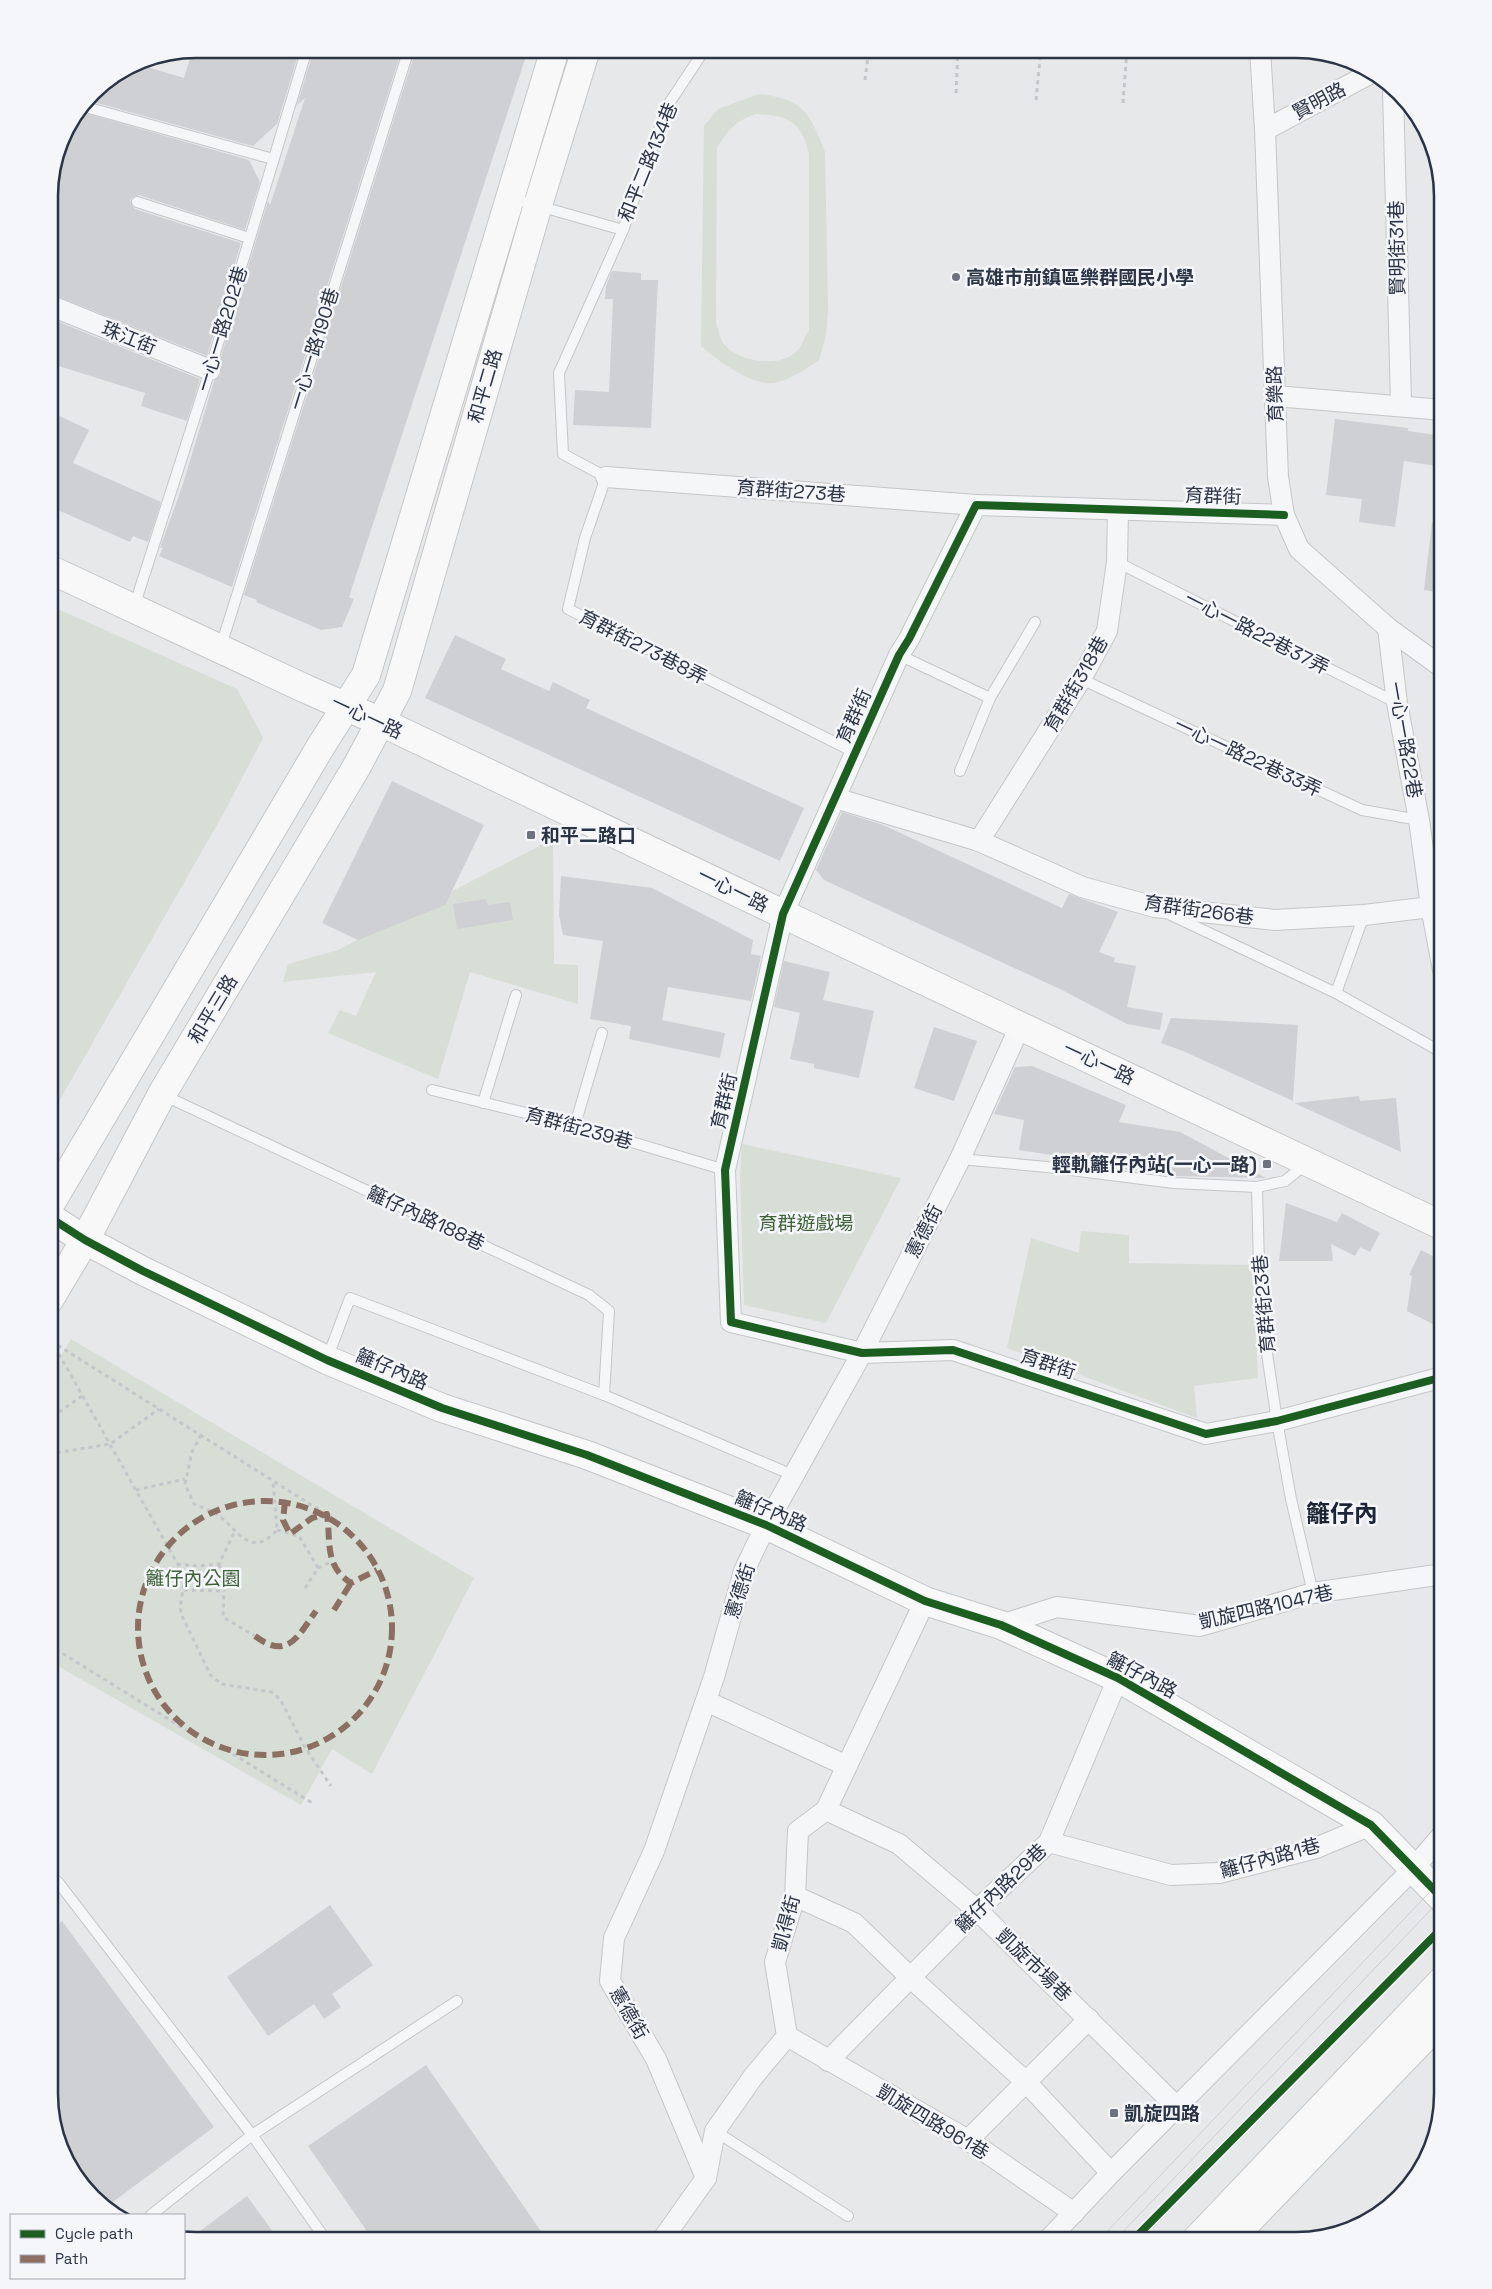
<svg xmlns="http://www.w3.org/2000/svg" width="1492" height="2289" font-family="'Space Grotesk','Noto Sans TC',sans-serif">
<rect width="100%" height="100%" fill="#e6e8ea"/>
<g fill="#d6ded6" fill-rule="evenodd">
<path d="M759 94C803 99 810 113 825 152L828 309 826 335 819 360C806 369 790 380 774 383 752 386 717 360 701 346L704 126 718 109ZM756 114C788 115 802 122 809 154V330C805 336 802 345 798 350 782 369 737 362 724 344 720 339 718 329 716 322L717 148C728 130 735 121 756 114Z"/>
<polygon points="49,605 237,689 263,738 226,809 49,1119"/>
<polygon points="553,839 554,964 578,965 578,1004 470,972 438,1079 328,1033 340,1010 356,1016 376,972 283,982 288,964 338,950"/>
<polygon points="742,1144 901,1178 826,1323 744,1305 740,1176"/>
<polygon points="1081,1231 1129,1235 1129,1263 1252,1265 1258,1378 1194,1386 1197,1418 1007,1348 1031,1238 1079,1253"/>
<polygon points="71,1339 474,1578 372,1774 332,1749 301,1805 49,1661 49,1378"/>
</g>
<g fill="#ced0d3">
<polygon points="193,49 300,49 277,124 253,146 86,100 92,91 134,63 184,78"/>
<polygon points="314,49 347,49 369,56 371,49 402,49 232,587 159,556 163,548 160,548 183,484 214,381 221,374 219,363 268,201 270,205 305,98 297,105"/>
<polygon points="416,49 503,49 526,56 349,597 354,599 342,627 321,630 256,602 257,600 244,595"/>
<polygon points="78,111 249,160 260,182 245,230 139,195 133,197 130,200 132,206 135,209 241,243 207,356 49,293 49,186 64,131"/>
<polygon points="612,271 641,273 641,280 658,280 651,428 573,425 575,390 609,392 613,299 605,299 606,286"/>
<polygon points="49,318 200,379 187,421 141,406 145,393 49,363"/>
<polygon points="49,411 89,430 73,463 161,502 148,542 133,536 130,542 49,506"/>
<polygon points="1335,419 1408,428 1408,431 1443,436 1443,467 1404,461 1395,527 1359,522 1362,499 1326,495"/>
<polygon points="1432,523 1443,524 1443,593 1424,590"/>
<polygon points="455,635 506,659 501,669 549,691 553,682 590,700 586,708 804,808 780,861 425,698"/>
<polygon points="392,781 484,825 445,905 358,940 322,923"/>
<polygon points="842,812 883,825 1062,908 1069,894 1118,912 1099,952 1115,958 1114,962 1136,966 1127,1007 1163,1013 1160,1030 1127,1024 1062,990 824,880 816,870"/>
<polygon points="561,876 652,888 753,940 751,954 761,956 751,1001 668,987 662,1020 725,1033 720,1058 629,1039 631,1026 590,1019 603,941 563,935 559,915"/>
<polygon points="486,899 488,905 510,902 513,920 457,929 453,904"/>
<polygon points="784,961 830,972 823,1000 874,1011 859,1078 814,1068 814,1064 790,1059 800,1013 774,1007"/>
<polygon points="1171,1018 1298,1025 1293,1101 1183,1051 1161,1043"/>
<polygon points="934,1027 977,1041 954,1101 914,1088"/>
<polygon points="1032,1066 1126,1105 1119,1122 1180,1132 1266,1178 1175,1176 1091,1164 1091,1161 1019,1150 1024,1120 994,1114 1015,1067"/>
<polygon points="1359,1096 1360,1101 1396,1098 1401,1152 1294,1103"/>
<polygon points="1286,1203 1337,1222 1342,1213 1380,1233 1370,1252 1360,1247 1355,1256 1331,1244 1333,1261 1279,1261"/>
<polygon points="1421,1250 1443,1261 1443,1329 1407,1311 1412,1276 1409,1275"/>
<polygon points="330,1905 373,1965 332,1994 341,2007 324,2019 314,2004 268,2036 227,1977"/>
<polygon points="62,1921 214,2127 106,2207 68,2167 49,2094 49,1931"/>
<polygon points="426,2065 547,2240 373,2240 308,2146"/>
<polygon points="247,2196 279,2240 188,2240"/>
</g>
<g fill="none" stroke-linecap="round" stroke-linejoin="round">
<defs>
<g id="lane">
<polyline points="82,106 273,159"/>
<polyline points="511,198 623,230 668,105 705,49"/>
<polyline points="137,202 249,238"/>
<polyline points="623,230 559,373 563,454 606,477 585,538 568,609 856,753"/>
<polyline points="1117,562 1397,703"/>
<polyline points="134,607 210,370 307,49"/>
<polyline points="220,649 409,49"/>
<polyline points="899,655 990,698"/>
<polyline points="1081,679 1362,810 1419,820"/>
<polyline points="960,771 990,698 1035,622"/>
<polyline points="1171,915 1336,993 1443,1053"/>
<polyline points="1336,993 1364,915"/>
<polyline points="432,1090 575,1125 725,1170"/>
<polyline points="163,1095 589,1295 609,1311 604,1395"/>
<polyline points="483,1103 516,995"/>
<polyline points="575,1125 602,1033"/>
<polyline points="960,1159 1047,1167 1174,1183 1257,1187 1285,1181 1306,1164"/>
<polyline points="1257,1187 1260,1306 1277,1421 1291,1499 1313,1593"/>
<polyline points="327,1359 350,1298 604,1395 795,1476"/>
<polyline points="49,1888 58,1882 252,2135 326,2240"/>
<polyline points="715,2131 848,2216"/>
<polyline points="151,2215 252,2135 457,2001"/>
</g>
<g id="street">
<polyline points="1260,49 1265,130 1278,477 1284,515 1299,549 1388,628 1443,668"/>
<polyline points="1393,90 1401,405"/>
<polyline points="1265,130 1373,72"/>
<polyline points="49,305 210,370"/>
<polyline points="1275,396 1443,410"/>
<polyline points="606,477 976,505"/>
<polyline points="1284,515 976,505 909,639 899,655 783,914 725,1170 731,1322 862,1353 953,1350 1206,1434 1277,1421 1443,1377"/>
<polyline points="1388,628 1397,703 1419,820 1431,907 1443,970"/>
<polyline points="835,798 979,841 1082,887 1155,907 1275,920 1364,915 1431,907"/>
<polyline points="979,841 1081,679 1107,631 1117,562 1118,510"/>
<polyline points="1001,1625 1057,1607 1200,1626 1313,1593 1443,1574"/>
<polyline points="706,1701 847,1766"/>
<polyline points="826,1810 899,1844 977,1910 1177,2107"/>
<polyline points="1049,1842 1171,1875 1219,1873 1316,1848 1371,1825"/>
<polyline points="795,1896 854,1923 911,1978 1026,2082 1111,2173"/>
<polyline points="787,2036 968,2140 1074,2213"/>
<polyline points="828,2061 977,1910 1049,1842 1118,1678"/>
<polyline points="968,2140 1089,2019"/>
<polyline points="706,2178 656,2059 610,1981 614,1938 654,1851 714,1677 744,1571 766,1525 862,1353 960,1159 1020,1026"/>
<polyline points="662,2240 706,2178 715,2131 753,2077 787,2036 775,1962 795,1896 798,1831 826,1810 925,1601"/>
<polyline points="1048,2240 1111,2173 1413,1869 1443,1834"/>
</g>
<g id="secondary">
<polyline points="49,569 306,689 381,722 783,914 1443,1226"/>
<polyline points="49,1206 321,746 366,675 555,49"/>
<polyline points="49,1217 85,1240 143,1271 327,1360 442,1408 587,1455 766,1525 925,1601 1001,1625 1118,1678 1371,1825 1443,1899"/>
<polyline points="49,1300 85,1240 162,1094 357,766 397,691 538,205 586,49"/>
<polyline points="1196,2240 1443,1980"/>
<polyline points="1230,2240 1443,2018"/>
</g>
</defs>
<use href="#lane" stroke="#c4c6c8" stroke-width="12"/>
<use href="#street" stroke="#c4c6c8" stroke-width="22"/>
<use href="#secondary" stroke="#c4c6c8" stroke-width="30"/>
<g stroke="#c5c6ca" stroke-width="3" stroke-dasharray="4 4" stroke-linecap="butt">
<polyline points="865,80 869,49"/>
<polyline points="956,93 958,49"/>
<polyline points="1036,100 1041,49"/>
<polyline points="1123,103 1127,49"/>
<polyline points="51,1340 185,1577 180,1608 182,1616 211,1676 222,1684 271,1692 280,1699 306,1749 331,1786"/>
<polyline points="51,1341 321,1511"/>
<polyline points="49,1424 55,1415 82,1396"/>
<path d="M201 1435 192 1452 185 1484 194 1504C202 1508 212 1510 219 1516 239 1531 251 1559 277 1530L273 1481"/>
<polyline points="49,1454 110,1444 159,1409"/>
<polyline points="136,1490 185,1479"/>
<polyline points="277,1530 299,1536 318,1568 304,1590"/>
<polyline points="177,1564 198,1566 219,1564 235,1531"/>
<polyline points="219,1564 224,1585 223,1617 255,1636"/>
<polyline points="318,1568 331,1562"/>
<polyline points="184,1590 223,1591"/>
<polyline points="49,1645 186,1730"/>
<polyline points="233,1754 314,1804"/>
</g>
<use href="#lane" stroke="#f5f6f7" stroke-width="10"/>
<use href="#street" stroke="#f5f6f7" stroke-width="20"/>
<use href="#secondary" stroke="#f8f8f8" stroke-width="28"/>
<g stroke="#cecfd2" stroke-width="1">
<polyline points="1099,2240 1443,1878"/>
<polyline points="1115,2240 1443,1897"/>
</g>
<g stroke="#8d6e63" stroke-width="6" stroke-dasharray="12 6" stroke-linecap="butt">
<circle cx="265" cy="1628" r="127"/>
<path d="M285 1502 283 1520 290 1534 312 1518 327 1514C331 1542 324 1566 351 1583L377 1570"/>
<polyline points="334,1610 351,1583"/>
<path d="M255 1636C288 1661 298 1636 316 1611"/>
</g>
<defs>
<g id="cycleway">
<polyline points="1284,515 976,505 909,639 899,655 783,914 725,1170 731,1322 862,1353 953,1350 1206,1434 1277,1421 1443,1377"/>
<polyline points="49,1217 85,1240 143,1271 327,1360 442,1408 587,1455 766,1525 925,1601 1001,1625 1118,1678 1371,1825 1443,1899"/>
<polyline points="1133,2240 1443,1927"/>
</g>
</defs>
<use href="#cycleway" stroke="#f4f6f9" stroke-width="11"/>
<use href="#cycleway" stroke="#1b5e20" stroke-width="8"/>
</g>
<g fill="#6c737f" stroke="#f4f6f9" stroke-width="2">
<circle cx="956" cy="277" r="5"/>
<rect x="526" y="830" width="10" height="10" rx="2.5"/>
<rect x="1262" y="1159" width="10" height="10" rx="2.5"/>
<rect x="1109" y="2108" width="10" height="10" rx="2.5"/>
</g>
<g text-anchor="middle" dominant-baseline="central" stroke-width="5" stroke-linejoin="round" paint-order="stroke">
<g font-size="19" fill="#2b3445" stroke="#f4f6f9">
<text transform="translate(1319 101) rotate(-28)">賢明路</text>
<text transform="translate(648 162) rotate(-68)">和平二路134巷</text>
<text transform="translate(1397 248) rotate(-91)">賢明街31巷</text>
<text transform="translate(222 329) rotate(-73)">一心一路202巷</text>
<text transform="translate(129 338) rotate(22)">珠江街</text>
<text transform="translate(314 349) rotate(-73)">一心一路190巷</text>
<text transform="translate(485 386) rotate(-74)">和平二路</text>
<text transform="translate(1275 394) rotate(-92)">育樂路</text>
<text transform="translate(791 491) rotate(4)">育群街273巷</text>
<text transform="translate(1213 496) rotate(2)">育群街</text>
<text transform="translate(1257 633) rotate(27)">一心一路22巷37弄</text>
<text transform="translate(643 647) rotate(27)">育群街273巷8弄</text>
<text transform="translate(1076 684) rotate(-60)">育群街318巷</text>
<text transform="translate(854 716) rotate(-66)">育群街</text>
<text transform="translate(367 717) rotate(25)">一心一路</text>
<text transform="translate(1405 740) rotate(80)">一心一路22巷</text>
<text transform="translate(1248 757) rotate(25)">一心一路22巷33弄</text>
<text transform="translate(733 890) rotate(26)">一心一路</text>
<text transform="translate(1199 910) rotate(8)">育群街266巷</text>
<text transform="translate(213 1009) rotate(-59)">和平三路</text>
<text transform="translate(1099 1063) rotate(25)">一心一路</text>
<text transform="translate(724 1101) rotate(-77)">育群街</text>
<text transform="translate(579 1128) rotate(15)">育群街239巷</text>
<text transform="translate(426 1218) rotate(25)">籬仔內路188巷</text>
<text transform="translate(924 1231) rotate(-63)">憲德街</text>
<text transform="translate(1264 1304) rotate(-95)">育群街23巷</text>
<text transform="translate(1048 1364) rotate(18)">育群街</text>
<text transform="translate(392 1369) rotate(23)">籬仔內路</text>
<text transform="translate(771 1511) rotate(23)">籬仔內路</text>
<text transform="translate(740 1591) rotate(-72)">憲德街</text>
<text transform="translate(1266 1607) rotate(-13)">凱旋四路1047巷</text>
<text transform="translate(1142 1675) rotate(28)">籬仔內路</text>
<text transform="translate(1270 1858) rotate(-15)">籬仔內路1巷</text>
<text transform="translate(1001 1888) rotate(-44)">籬仔內路29巷</text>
<text transform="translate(786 1923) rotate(-75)">凱得街</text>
<text transform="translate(1034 1965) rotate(44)">凱旋市場巷</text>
<text transform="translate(629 2013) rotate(60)">憲德街</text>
<text transform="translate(933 2122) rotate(31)">凱旋四路961巷</text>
</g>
<g font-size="19" font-weight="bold" fill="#2b3445" stroke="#f4f6f9" text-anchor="start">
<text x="966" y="277">高雄市前鎮區樂群國民小學</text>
<text x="541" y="835">和平二路口</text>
<text x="1257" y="1164" text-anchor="end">輕軌籬仔內站(一心一路)</text>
<text x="1124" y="2113">凱旋四路</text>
</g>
<g font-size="19" fill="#3f6138" stroke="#f4f6f9">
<text x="806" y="1223">育群遊戲場</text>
<text x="193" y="1578">籬仔內公園</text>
</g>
<g font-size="24" font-weight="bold" fill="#1d2536" stroke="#f4f6f9">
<text x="1342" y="1513">籬仔內</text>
</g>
</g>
<path d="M0 0H1492V2289H0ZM196 58H1296A138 138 0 0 1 1434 196V2094A138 138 0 0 1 1296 2232H196A138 138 0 0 1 58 2094V196A138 138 0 0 1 196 58Z" fill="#f4f6f9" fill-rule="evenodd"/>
<path fill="none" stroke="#2b3445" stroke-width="2.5" d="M196 58H1296A138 138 0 0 1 1434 196V2094A138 138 0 0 1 1296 2232H196A138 138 0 0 1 58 2094V196A138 138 0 0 1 196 58Z"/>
<rect x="10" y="2214" width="175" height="65" fill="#f4f6f9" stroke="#a4a8b1"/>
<rect x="20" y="2230" width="25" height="8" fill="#1b5e20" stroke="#a4a8b1"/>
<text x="55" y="2239" font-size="15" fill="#2b3445">Cycle path</text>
<rect x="20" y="2255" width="25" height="8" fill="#8d6e63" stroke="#a4a8b1"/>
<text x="55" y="2264" font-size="15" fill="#2b3445">Path</text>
</svg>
